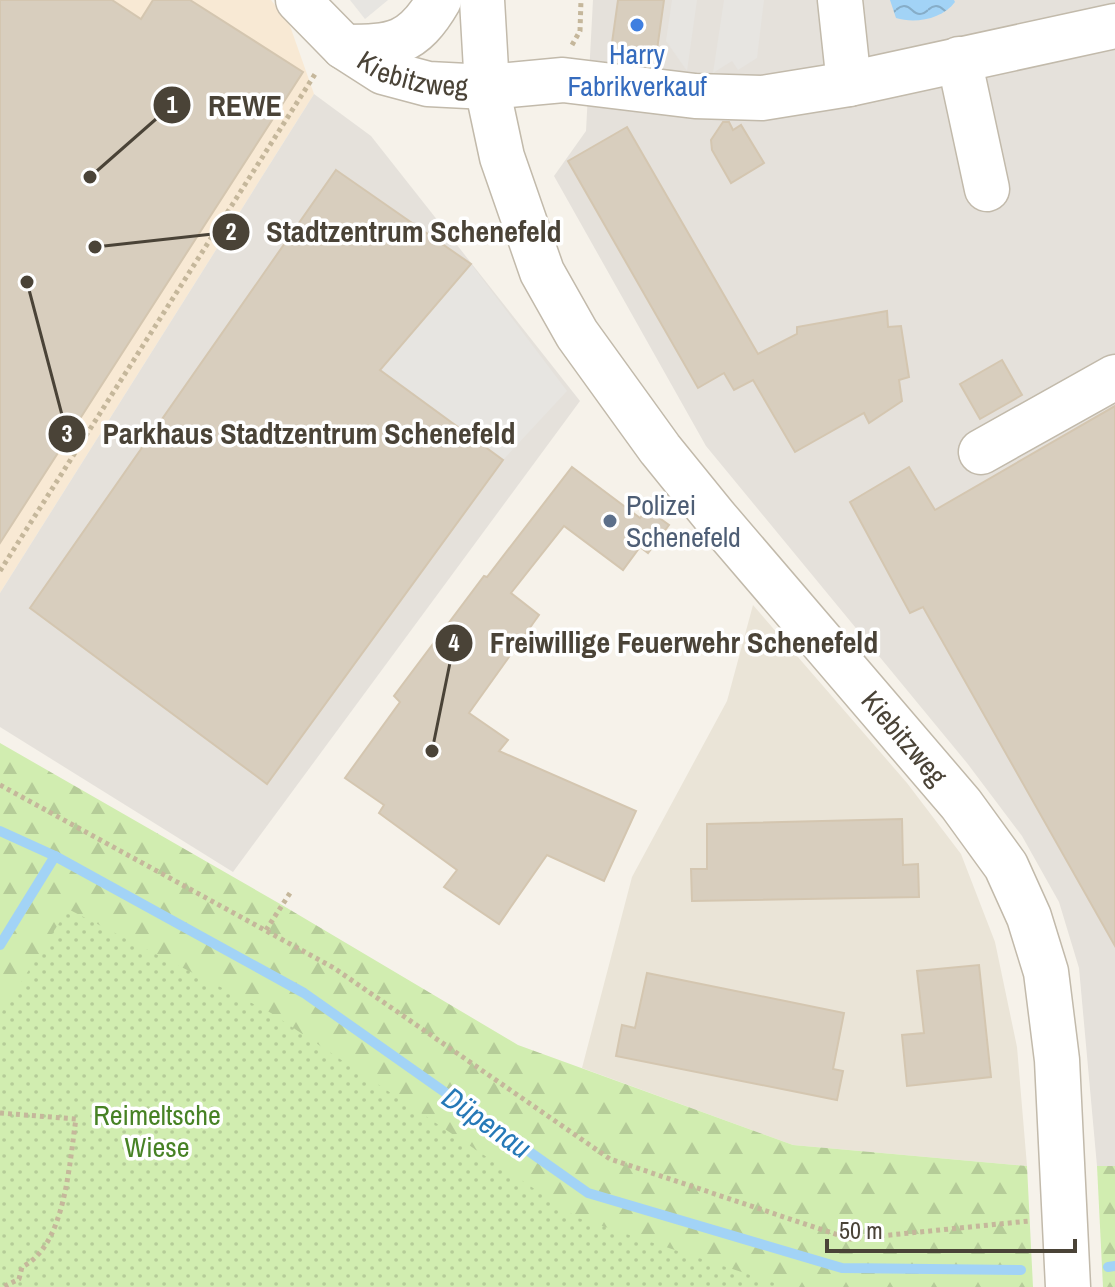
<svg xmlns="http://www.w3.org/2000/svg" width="1115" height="1287" font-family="'Archivo Narrow',sans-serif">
<defs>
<pattern id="forest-firs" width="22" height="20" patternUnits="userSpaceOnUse" patternTransform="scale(2)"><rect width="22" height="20" fill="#d1edb0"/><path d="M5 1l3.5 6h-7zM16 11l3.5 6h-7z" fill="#b5cc98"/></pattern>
<pattern id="park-dots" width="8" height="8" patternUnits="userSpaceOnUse" patternTransform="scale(2)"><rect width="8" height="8" fill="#d1edb0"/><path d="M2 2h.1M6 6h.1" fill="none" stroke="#b5cc98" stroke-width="1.8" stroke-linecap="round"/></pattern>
<pattern id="water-waves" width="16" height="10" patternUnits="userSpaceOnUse" patternTransform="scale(2)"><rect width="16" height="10" fill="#a2d3f6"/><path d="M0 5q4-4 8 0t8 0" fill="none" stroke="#86adc8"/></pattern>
</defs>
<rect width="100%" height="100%" fill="#f6f2ea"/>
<polygon fill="#eae4d7" points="753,605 907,783 961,854 995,942 1017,1047 1027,1166 793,1145 582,1068 632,877 727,701"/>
<polygon fill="#f8e9d4" points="0,0 271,0 289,23 314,94 0,593"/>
<g fill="#e5e1db">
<polygon points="593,0 1115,0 1115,1166 1097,1166 1079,968 1059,902 1022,836 967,763 706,446 554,176 586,131"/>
<polygon points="314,94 371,136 580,401 233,872 0,727 0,593"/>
</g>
<g fill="url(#forest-firs)">
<polygon points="0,743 282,905 518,1045 793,1145 1027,1166 1033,1287 0,1287"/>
<polygon points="1097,1166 1115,1166 1115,1287 1103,1287"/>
</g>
<polygon fill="url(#park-dots)" points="68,909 271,1013 578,1218 787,1287 0,1287 0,1015"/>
<g fill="#e7e5e1">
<polygon points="350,0 388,0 365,19"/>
<polygon points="672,0 697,0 687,71 666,41"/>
<polygon points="724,0 764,0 757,58 738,70 732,61 713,73"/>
<polygon points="471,264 567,391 503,460 380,370"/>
</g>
<path fill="url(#water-waves)" d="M890 0H954L955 2C943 19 915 24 896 18Z"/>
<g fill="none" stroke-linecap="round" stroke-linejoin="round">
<g stroke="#a2d3f6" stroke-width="10">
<polyline points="0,831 55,856 304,993 588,1193 842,1268 1021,1270"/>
<polyline points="0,945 55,856"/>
<polyline points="1108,1267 1115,1266"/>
</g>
</g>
<g fill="#d8cebe" stroke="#d4c6b0" stroke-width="2">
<polygon points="0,0 112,0 141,19 153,0 190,0 303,72 0,543"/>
<polygon points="618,0 664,0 656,57 611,50"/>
<polygon points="723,122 729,122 733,130 741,125 764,163 731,183 712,150 711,140"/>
<polygon points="627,127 758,354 797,334 797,327 887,311 888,327 901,326 909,377 899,380 902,401 869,423 864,413 795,452 753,380 734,390 724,373 698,388 568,161"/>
<polygon points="336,170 471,264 380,370 503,460 267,784 30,608"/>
<polygon points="1002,360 1022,395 980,419 960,384"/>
<polygon points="1115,406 1115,946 923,607 910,613 850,502 909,467 935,510"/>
<polygon points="572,467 640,518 647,509 669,525 648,553 640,547 623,570 564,526 511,593 539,615 469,713 508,740 499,751 636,811 604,881 547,855 499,924 444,887 457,870 379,813 384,805 345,778 400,702 394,696 484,576 487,577"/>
<polygon points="902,819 903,865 918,864 919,897 692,901 691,869 707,869 707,824"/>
<polygon points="979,965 991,1077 907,1086 902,1035 924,1033 917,971"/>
<polygon points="647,973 844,1013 833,1069 843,1071 837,1100 616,1056 622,1025 635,1028"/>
</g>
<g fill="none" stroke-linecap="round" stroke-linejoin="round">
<defs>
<g id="minor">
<path id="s1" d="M298 0 344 47 383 72 428 84 487 87 563 80 695 96 762 98 849 84 1115 26"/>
<path id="s2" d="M482 0 487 87 502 157 542 272 577 334 660 449 716 518 961 804 1006 866 1029 917 1046 972 1057 1060 1068 1287"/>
<polyline points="840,0 849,84"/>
<path d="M344 47C393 47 413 45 439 0"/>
<polyline points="959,59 987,189"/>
<polyline points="981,452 1115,377"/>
</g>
</defs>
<use href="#minor" stroke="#c2baab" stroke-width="47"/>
<g stroke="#c5b79b" stroke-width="5" stroke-dasharray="4 4" stroke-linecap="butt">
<polyline points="572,45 580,31 581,0"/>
<polyline points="0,571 317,71"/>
<polyline points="0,785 334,968 610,1159 850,1239 1029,1221"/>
<polyline points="266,930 292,890"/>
<path d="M0 1113 76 1119C69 1163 66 1245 22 1267L19 1279 3 1287"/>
</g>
<use href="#minor" stroke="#fff" stroke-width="44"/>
</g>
<circle fill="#3f7fe0" stroke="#fff" stroke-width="3" cx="637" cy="25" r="8"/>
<circle fill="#5c6f8a" stroke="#fff" stroke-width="3" cx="610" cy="521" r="8"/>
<g text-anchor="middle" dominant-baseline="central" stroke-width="7" stroke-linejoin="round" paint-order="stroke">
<g font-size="28" fill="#366cbe" stroke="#fff">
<text x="637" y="54">Harry<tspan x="637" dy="32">Fabrikverkauf</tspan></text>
</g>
<g font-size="28" fill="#4a4337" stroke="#fff">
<text stroke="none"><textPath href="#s1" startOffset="142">Kiebitzweg</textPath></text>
<text stroke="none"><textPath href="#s2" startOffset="872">Kiebitzweg</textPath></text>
</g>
<g font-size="28" fill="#4e5e75" stroke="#fff" text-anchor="start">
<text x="626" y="505">Polizei<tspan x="626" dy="32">Schenefeld</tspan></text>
</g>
<g font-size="28" fill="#478225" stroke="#fff">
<text x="157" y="1115">Reimeltsche<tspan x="157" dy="32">Wiese</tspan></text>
</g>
<g font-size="30" font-style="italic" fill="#2679b7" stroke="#fff">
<text transform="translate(487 1122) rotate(35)">Düpenau</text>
</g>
</g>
<path fill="none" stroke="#4a4337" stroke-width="3" d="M90 177L172 105M95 247L231 232M27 282L67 434M432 751L454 643"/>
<g fill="#4a4337" stroke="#fff" stroke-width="3">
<circle cx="90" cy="177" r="8"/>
<circle cx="95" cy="247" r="8"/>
<circle cx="27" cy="282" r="8"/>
<circle cx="432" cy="751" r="8"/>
<circle cx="172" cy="105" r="20"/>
<circle cx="231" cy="232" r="20"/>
<circle cx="67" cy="434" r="20"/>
<circle cx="454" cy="643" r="20"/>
</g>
<g font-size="24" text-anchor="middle" font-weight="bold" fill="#fff">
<text x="172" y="113">1</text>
<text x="231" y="240">2</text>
<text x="67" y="442">3</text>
<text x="454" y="651">4</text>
</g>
<g font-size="30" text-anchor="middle" font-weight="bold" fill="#4a4337" stroke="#fff" stroke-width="7" stroke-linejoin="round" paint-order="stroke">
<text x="245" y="116">REWE</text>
<text x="414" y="242">Stadtzentrum Schenefeld</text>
<text x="309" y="444">Parkhaus Stadtzentrum Schenefeld</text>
<text x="684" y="653">Freiwillige Feuerwehr Schenefeld</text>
</g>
<path d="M827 1239v12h248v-12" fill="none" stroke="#4a4337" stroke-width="4"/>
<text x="839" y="1239" font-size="24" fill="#4a4337" stroke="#ffffff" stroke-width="6" paint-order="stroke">50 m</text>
</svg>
